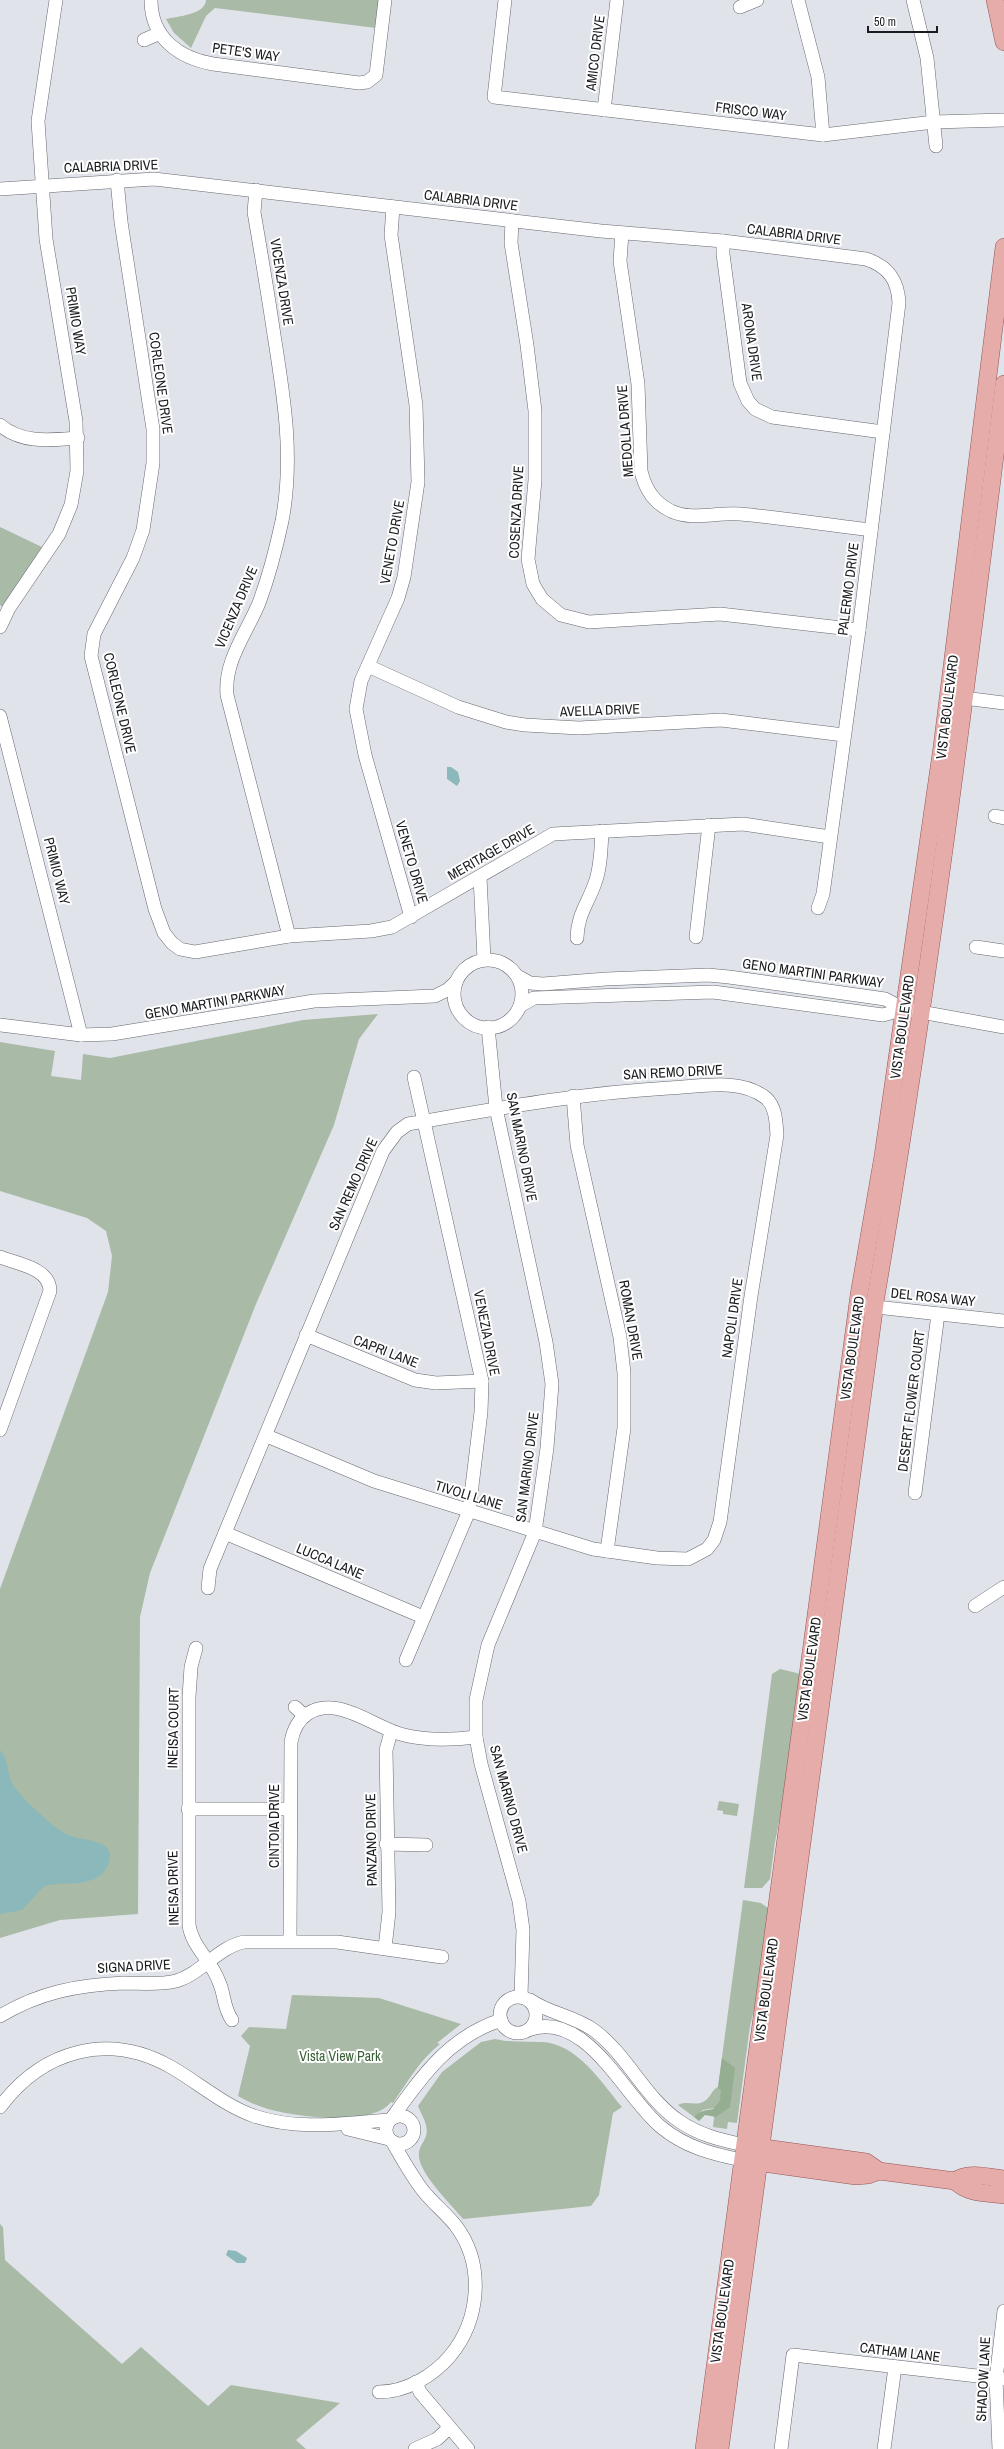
<svg xmlns="http://www.w3.org/2000/svg" width="1004" height="2449" font-family="'Archivo Narrow',sans-serif">
<rect width="100%" height="100%" fill="#e1e3ea"/>
<g fill="#a9baa7">
<path d="M206 0H379L376 28 215 8 206 16 191 48 174 33 166 19C178 16 205 15 206 0Z"/>
<polygon points="0,527 44,548 3,607 0,605"/>
<polygon points="378,1014 359,1039 334,1125 256,1304 150,1573 140,1617 138,1914 60,1920 0,1938 0,1589 108,1292 112,1256 106,1231 87,1218 0,1191 0,1042 55,1051 51,1076 81,1080 83,1054 110,1058 303,1020"/>
<polygon points="780,1669 801,1674 789,1772 775,1842 770,1879 762,1888 744,1888 772,1674"/>
<polygon points="719,1801 739,1804 737,1816 723,1814 723,1811 717,1810"/>
<path d="M743 1900 761 1903 768 1908 761 1983 750 2026 737 2123 728 2122 727 2129 713 2127 715 2108 703 2110 694 2117 678 2105C686 2100 694 2106 703 2102 710 2099 712 2089 718 2087Z"/>
<path d="M292 1995 379 1998 461 2024 437 2043 440 2044C419 2061 408 2081 393 2103L391 2102C373 2127 293 2117 265 2108 255 2105 247 2101 238 2096L250 2046 241 2036 249 2027 286 2029Z"/>
<path d="M495 2039C512 2043 524 2041 541 2042 577 2043 601 2082 622 2107L613 2113 599 2195 591 2206 463 2219C452 2205 416 2171 419 2153 419 2147 424 2142 426 2136 429 2125 422 2116 418 2106L442 2072 481 2042Z"/>
<polygon points="0,2224 3,2227 5,2260 122,2364 141,2347 208,2406 231,2385 340,2403 296,2440 306,2449 0,2449"/>
</g>
<path fill="#95ae92" d="M722 2058 735 2068 730 2107 716 2117 705 2115 699 2121 694 2117C700 2110 705 2111 713 2109L720 2101 721 2090 718 2088Z"/>
<g fill="#8ab8bb">
<polygon points="447,767 451,767 458,772 460,781 457,786 447,779"/>
<path d="M0 1750C8 1761 7 1766 10 1778 13 1788 27 1802 35 1809 44 1818 55 1828 66 1834 78 1841 117 1838 109 1862 107 1868 104 1873 98 1877 81 1887 62 1881 44 1886L22 1910 0 1914Z"/>
<polygon points="228,2250 236,2251 247,2258 245,2263 237,2263 226,2255"/>
</g>
<g fill="none" stroke-linecap="round" stroke-linejoin="round">
<defs>
<g id="minor">
<path d="M151 0C151 38 179 58 213 64L359 83 367 82 376 75 385 0"/>
<polyline points="505,0 494,97 823,135 934,122 1004,120"/>
<polyline points="798,0 818,77 823,135"/>
<polyline points="913,0 927,58 936,146"/>
<polyline points="740,7 757,0"/>
<polyline points="144,40 160,33"/>
<polyline points="604,110 617,0"/>
<polyline points="117,180 121,222 153,429 153,463 143,530 133,558 94,634 91,656 155,909 164,933 172,943 180,949 195,952 289,936 371,931 392,927 553,834 743,824 830,837"/>
<path d="M0 189 154 179 601 231 723 241 866 259C888 266 898 280 899 303L859 630 823 894 818 908"/>
<path d="M256 190 254 212C261 253 268 294 274 335 284 397 294 458 282 521 276 549 269 576 259 603 246 634 224 661 227 695L289 936"/>
<polyline points="393,207 391,235 416,405 418,482 404,577 398,598 361,681 356,709 365,755 411,917"/>
<polyline points="512,221 511,243 527,345 535,411 535,480 528,559 533,584 542,599 561,615 589,622 720,614 859,630"/>
<path d="M622 233 620 261 638 384 641 471C645 489 654 503 671 511 691 521 718 512 740 514 784 518 828 525 871 530"/>
<polyline points="723,241 723,254 740,383 748,401 755,409 772,417 883,432"/>
<path d="M0 425C22 444 51 440 78 438"/>
<polyline points="0,627 9,608 59,534 71,505 77,471 76,421 46,239 38,121 56,0"/>
<polyline points="368,666 458,707 506,722 525,725 579,728 721,720 844,735"/>
<polyline points="956,697 1004,703"/>
<polyline points="0,716 81,1035"/>
<polyline points="995,816 1004,818"/>
<polyline points="480,877 484,959"/>
<polyline points="696,937 709,825"/>
<path d="M577 938C577 916 588 903 595 883 601 867 601 848 602 831"/>
<polyline points="976,947 1004,951"/>
<circle cx="488" cy="994" r="34"/>
<polyline points="519,977 530,983 543,984 606,979 708,975 729,977 885,999 904,1009 1004,1027"/>
<polyline points="520,1006 534,998 713,992 883,1015 904,1009"/>
<polyline points="0,1025 81,1035 112,1034 314,1001 435,996 447,990 456,982"/>
<polyline points="488,1027 496,1108 546,1342 552,1384 547,1448 535,1532 488,1645 476,1700 476,1737 481,1764 519,1901 523,1930 521,1996"/>
<polyline points="573,1096 577,1145 620,1337 624,1373 624,1428 607,1551"/>
<path d="M0 1257C17 1264 50 1268 50 1291L0 1430"/>
<polyline points="867,1306 1004,1321"/>
<polyline points="306,1335 415,1380 436,1383 482,1381"/>
<polyline points="915,1493 938,1314"/>
<polyline points="225,1533 423,1617"/>
<path d="M208 1588 210 1569C268 1430 325 1290 383 1151L397 1132 408 1124C495 1109 580 1093 669 1088 699 1087 740 1077 766 1098 776 1107 776 1122 777 1135L751 1296 720 1522 714 1540 707 1549 688 1559 657 1558 593 1549 374 1481 267 1436"/>
<polyline points="975,1606 1004,1587"/>
<path d="M196 1648 191 1667 189 1697V1925C192 1947 212 1961 219 1982 225 1995 223 2007 232 2020"/>
<polyline points="406,1660 469,1511 481,1412 482,1381 414,1077"/>
<polyline points="295,1707 305,1716"/>
<polyline points="188,1809 290,1809"/>
<polyline points="386,1844 426,1845"/>
<path d="M290 1941 291 1742C293 1731 297 1721 307 1714 338 1694 374 1728 404 1735 428 1741 452 1740 476 1737"/>
<polyline points="385,1948 389,1912 386,1750 391,1732"/>
<circle cx="518" cy="2015" r="18"/>
<path d="M530 2000C550 2014 575 2016 595 2031 628 2056 645 2098 679 2121 699 2135 721 2140 744 2145"/>
<path d="M0 2016C40 1992 78 1985 124 1983 140 1983 160 1985 176 1981 201 1974 218 1947 244 1942H337L442 1957"/>
<path d="M528 2030C586 2008 625 2098 661 2127 685 2147 712 2154 742 2160"/>
<path d="M0 2107C42 2051 107 2031 171 2067 199 2083 223 2105 254 2116 299 2131 344 2123 390 2120"/>
<circle cx="400" cy="2130" r="14"/>
<path d="M392 2118C422 2076 449 2037 501 2020"/>
<polyline points="348,2129 389,2139"/>
<polyline points="416,2382 420,2392 468,2449"/>
<path d="M379 2392C406 2392 433 2376 450 2356 480 2320 485 2265 456 2226 445 2212 431 2202 421 2188 410 2173 401 2157 392 2141"/>
<polyline points="415,2449 437,2439 449,2428"/>
<polyline points="781,2449 793,2355 1004,2379"/>
<polyline points="884,2449 895,2367"/>
<polyline points="999,2449 996,2379 1004,2311"/>
</g>
<g id="major">
<polyline points="995,0 1004,42"/>
<polyline points="751,2146 866,2162 879,2171"/>
<path d="M748 2161 856 2176 868 2175 879 2171 955 2181C968 2194 986 2193 1004 2195"/>
<path d="M955 2181C967 2171 989 2177 1004 2179"/>
<polyline points="704,2449 859,1295 883,1156 942,747 1004,247"/>
<path d="M720 2449 876 1296C928 994 966 689 1004 384"/>
</g>
</defs>
<use href="#minor" stroke="#65686e" stroke-width="14"/>
<use href="#major" stroke="#945555" stroke-width="18"/>
<use href="#minor" stroke="#fff" stroke-width="13"/>
<use href="#major" stroke="#e6acaa" stroke-width="17"/>
</g>
<g text-anchor="middle" dominant-baseline="central" stroke-width="4" stroke-linejoin="round" paint-order="stroke">
<g font-size="14" fill="#1a1b1e" stroke="#fff">
<text transform="translate(246 52) rotate(8)">PETE'S WAY</text>
<text transform="translate(595 53) rotate(-83)">AMICO DRIVE</text>
<text transform="translate(751 111) rotate(7)">FRISCO WAY</text>
<text transform="translate(111 166) rotate(-2)">CALABRIA DRIVE</text>
<text transform="translate(471 200) rotate(7)">CALABRIA DRIVE</text>
<text transform="translate(794 234) rotate(7)">CALABRIA DRIVE</text>
<text transform="translate(282 282) rotate(81)">VICENZA DRIVE</text>
<text transform="translate(76 321) rotate(81)">PRIMIO WAY</text>
<text transform="translate(752 342) rotate(82)">ARONA DRIVE</text>
<text transform="translate(161 383) rotate(82)">CORLEONE DRIVE</text>
<text transform="translate(625 431) rotate(-94)">MEDOLLA DRIVE</text>
<text transform="translate(516 512) rotate(-87)">COSENZA DRIVE</text>
<text transform="translate(392 542) rotate(-80)">VENETO DRIVE</text>
<text transform="translate(848 589) rotate(-83)">PALERMO DRIVE</text>
<text transform="translate(236 607) rotate(-67)">VICENZA DRIVE</text>
<text transform="translate(120 703) rotate(77)">CORLEONE DRIVE</text>
<text transform="translate(947 707) rotate(-83)">VISTA BOULEVARD</text>
<text transform="translate(600 710) rotate(-2)">AVELLA DRIVE</text>
<text transform="translate(491 852) rotate(-30)">MERITAGE DRIVE</text>
<text transform="translate(412 862) rotate(74)">VENETO DRIVE</text>
<text transform="translate(57 871) rotate(76)">PRIMIO WAY</text>
<text transform="translate(813 973) rotate(8)">GENO MARTINI PARKWAY</text>
<text transform="translate(215 1002) rotate(-10)">GENO MARTINI PARKWAY</text>
<text transform="translate(902 1027) rotate(-82)">VISTA BOULEVARD</text>
<text transform="translate(673 1072) rotate(-3)">SAN REMO DRIVE</text>
<text transform="translate(522 1147) rotate(79)">SAN MARINO DRIVE</text>
<text transform="translate(353 1184) rotate(-66)">SAN REMO DRIVE</text>
<text transform="translate(933 1297) rotate(6)">DEL ROSA WAY</text>
<text transform="translate(732 1318) rotate(-82)">NAPOLI DRIVE</text>
<text transform="translate(631 1320) rotate(80)">ROMAN DRIVE</text>
<text transform="translate(487 1333) rotate(79)">VENEZIA DRIVE</text>
<text transform="translate(852 1348) rotate(-82)">VISTA BOULEVARD</text>
<text transform="translate(386 1351) rotate(21)">CAPRI LANE</text>
<text transform="translate(911 1401) rotate(-83)">DESERT FLOWER COURT</text>
<text transform="translate(527 1467) rotate(-83)">SAN MARINO DRIVE</text>
<text transform="translate(469 1495) rotate(17)">TIVOLI LANE</text>
<text transform="translate(330 1561) rotate(23)">LUCCA LANE</text>
<text transform="translate(809 1669) rotate(-82)">VISTA BOULEVARD</text>
<text transform="translate(173 1728) rotate(-89)">INEISA COURT</text>
<text transform="translate(509 1799) rotate(75)">SAN MARINO DRIVE</text>
<text transform="translate(274 1826) rotate(-90)">CINTOIA DRIVE</text>
<text transform="translate(371 1840) rotate(-91)">PANZANO DRIVE</text>
<text transform="translate(173 1888) rotate(-91)">INEISA DRIVE</text>
<text transform="translate(134 1966) rotate(-3)">SIGNA DRIVE</text>
<text transform="translate(766 1990) rotate(-82)">VISTA BOULEVARD</text>
<text transform="translate(722 2311) rotate(-82)">VISTA BOULEVARD</text>
<text transform="translate(900 2352) rotate(7)">CATHAM LANE</text>
<text transform="translate(983 2379) rotate(-87)">SHADOW LANE</text>
</g>
<g font-size="14" fill="#3a6036" stroke="#fff">
<text x="340" y="2056">Vista View Park</text>
</g>
</g>
<path d="M868 26v6h69v-6" fill="none" stroke="#1a1b1e" stroke-width="2"/>
<text x="874" y="26" font-size="12" fill="#1a1b1e" stroke="#ffffff" stroke-width="3" paint-order="stroke">50 m</text>
</svg>
